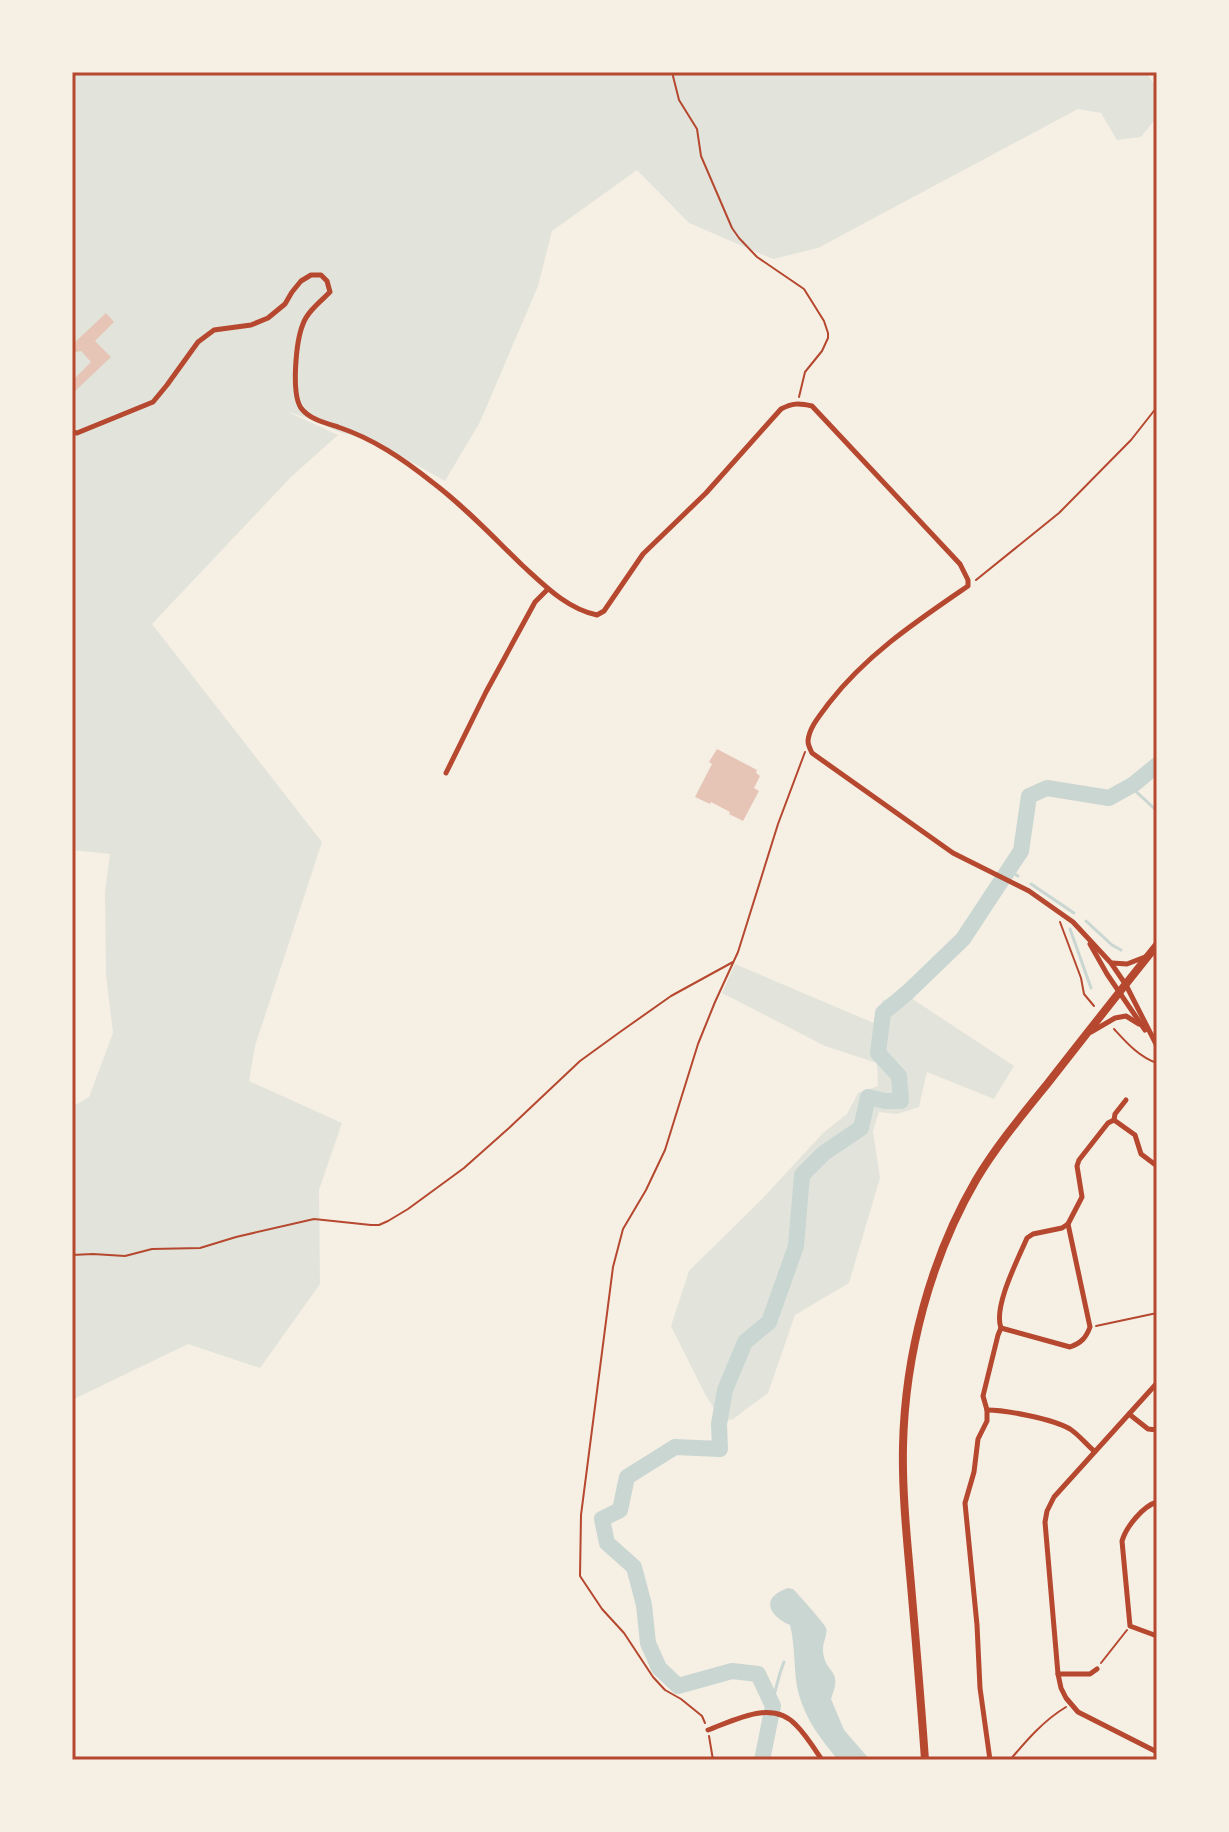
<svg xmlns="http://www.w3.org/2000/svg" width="1229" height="1832" font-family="'Public Sans',sans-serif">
<rect width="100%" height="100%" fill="#f6efe4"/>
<g fill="#e2e4dc">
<polygon points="72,72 1146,72 1157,89 1157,117 1141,137 1117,140 1101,113 1078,109 818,248 773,259 689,223 637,170 552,231 538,286 480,422 445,481 376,442 339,432 313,420 286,411 338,435 291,477 152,624 322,842 255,1046 249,1081 342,1123 319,1190 320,1284 260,1368 188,1344 72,1400 72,1107 89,1097 113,1033 106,975 105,892 110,854 72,850"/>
<polygon points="735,964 876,1024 882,1001 902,992 1014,1066 994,1099 927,1072 919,1107 897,1114 879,1112 873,1131 880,1178 849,1283 795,1315 768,1393 733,1419 722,1422 705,1394 671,1326 689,1271 763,1198 824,1132 847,1114 858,1093 878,1086 877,1063 825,1046 722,993"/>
</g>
<path fill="#c9d6d2" d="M788 1588 793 1589C798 1594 825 1624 826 1628 828 1634 822 1644 823 1652 826 1676 843 1667 831 1699L844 1730 870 1760H838C821 1739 807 1722 799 1695 793 1674 796 1648 790 1625 767 1615 761 1597 788 1588Z"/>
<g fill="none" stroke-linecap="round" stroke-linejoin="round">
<g stroke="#c9d6d2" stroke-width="3">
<polyline points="1130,786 1157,811"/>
<polyline points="1002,880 1005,883 1011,872 1018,876"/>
<polyline points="1031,884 1074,913"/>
<polyline points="1086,921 1112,945 1121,950"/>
<polyline points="1070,929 1091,988"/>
<polyline points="772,1703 780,1673 784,1662"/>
</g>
<polyline stroke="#c9d6d2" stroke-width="16" points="762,1760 773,1706 758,1674 732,1671 678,1686 659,1668 648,1643 644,1605 634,1567 607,1543 602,1519 620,1510 627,1477 675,1447 720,1449 719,1424 725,1390 745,1342 769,1322 796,1246 802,1175 824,1153 861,1128 868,1097 885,1101 901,1101 899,1076 878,1053 883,1013 908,992 963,939 1021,851 1029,796 1047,788 1109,798 1134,784 1157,765"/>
</g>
<g fill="#e6c5b7">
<polygon points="106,313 114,322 95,341 111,357 72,394 72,381 91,362 81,351 76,352 72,355 72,345"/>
<polygon points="717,749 757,770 756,773 760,776 754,788 759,791 743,821 729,814 730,812 711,802 710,804 695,797 712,764 709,762"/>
</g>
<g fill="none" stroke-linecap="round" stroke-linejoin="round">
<g stroke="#b5482f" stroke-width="2">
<polyline points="672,72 679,100 697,129 701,156 732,228 739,238 757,257 804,289 824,321 828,333 828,338 822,351 805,372 799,397"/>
<polyline points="976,580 1059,513 1131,440 1157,407"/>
<polyline points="1060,922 1081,978 1084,994 1094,1006"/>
<path d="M1114 1029C1126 1042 1139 1057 1157 1063"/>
<polyline points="72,1255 93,1254 125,1256 152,1249 200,1248 236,1237 314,1219 371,1225 379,1225 388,1221 408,1209 464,1168 509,1128 580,1061 620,1032 671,996 733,962"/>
<polyline points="1096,1326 1157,1313"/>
<polyline points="1101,1663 1127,1630"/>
<polyline points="705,1723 702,1716 681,1699 665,1690 653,1677 624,1633 602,1609 580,1576 581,1515 613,1267 623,1229 646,1190 665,1150 698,1044 715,1002 738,952 778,824 805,752"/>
<polyline points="709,1736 713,1760"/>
<path d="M1010 1760C1026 1741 1044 1720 1066 1707"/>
</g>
<g stroke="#b5482f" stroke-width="5">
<path d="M72 432 77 433 153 402 167 385 198 342 214 330 251 325 268 318 285 304 292 292 301 281 311 275H321L327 281 330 292C321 301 307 312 303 324 296 341 291 393 301 408 309 419 325 423 338 427 374 439 403 459 432 482 464 506 493 537 522 565 544 585 567 609 597 615L604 611 643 554 706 493 781 409C792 403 799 403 812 406L960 564 968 580V586C917 621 867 654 829 703 821 714 809 727 808 741 808 745 810 749 812 753L953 853 1029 891 1073 922 1111 963 1126 985 1157 1046"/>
<polyline points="446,773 486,692 535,602 548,589"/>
<polyline points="1090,944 1107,974 1145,1030"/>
<polyline points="1112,963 1127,964 1145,957"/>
<polyline points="1091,1032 1115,1018 1126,1016 1139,1024"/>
<polyline points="1114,1120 1115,1114 1126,1100"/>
<path d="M1001 1328 1070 1347C1081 1343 1086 1338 1090 1327L1068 1224"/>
<polyline points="1157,1383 1054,1497 1047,1511 1045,1522 1058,1674 1061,1688 1066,1698 1078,1712 1157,1752"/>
<path d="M987 1410C1006 1410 1053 1419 1070 1429 1078 1434 1086 1444 1094 1451"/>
<polyline points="1129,1414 1148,1429 1157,1430"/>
<path d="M1157 1502C1143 1506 1126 1527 1122 1541L1130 1626 1157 1636"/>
<polyline points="1058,1674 1090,1674 1097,1669"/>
<path d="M708 1730C735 1720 772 1699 796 1725 806 1735 814 1748 822 1760"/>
<path d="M990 1760 980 1688 977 1625 965 1503 974 1472 978 1439 987 1421V1410L983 1396 998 1335 1001 1328C993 1307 1018 1259 1027 1238L1033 1234 1062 1228 1068 1224 1082 1197 1077 1166 1079 1160 1108 1123 1114 1120 1135 1135 1141 1154 1157 1166"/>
</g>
<path stroke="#b5482f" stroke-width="8" d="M925 1760C921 1702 916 1643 911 1585 907 1539 902 1493 903 1446 905 1355 930 1259 976 1180 997 1145 1023 1114 1048 1083 1084 1037 1120 991 1157 945"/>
</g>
<rect width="1229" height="1832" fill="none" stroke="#f6efe4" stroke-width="148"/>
<rect x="74" y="74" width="1081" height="1684" fill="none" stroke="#b5482f" stroke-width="3"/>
</svg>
